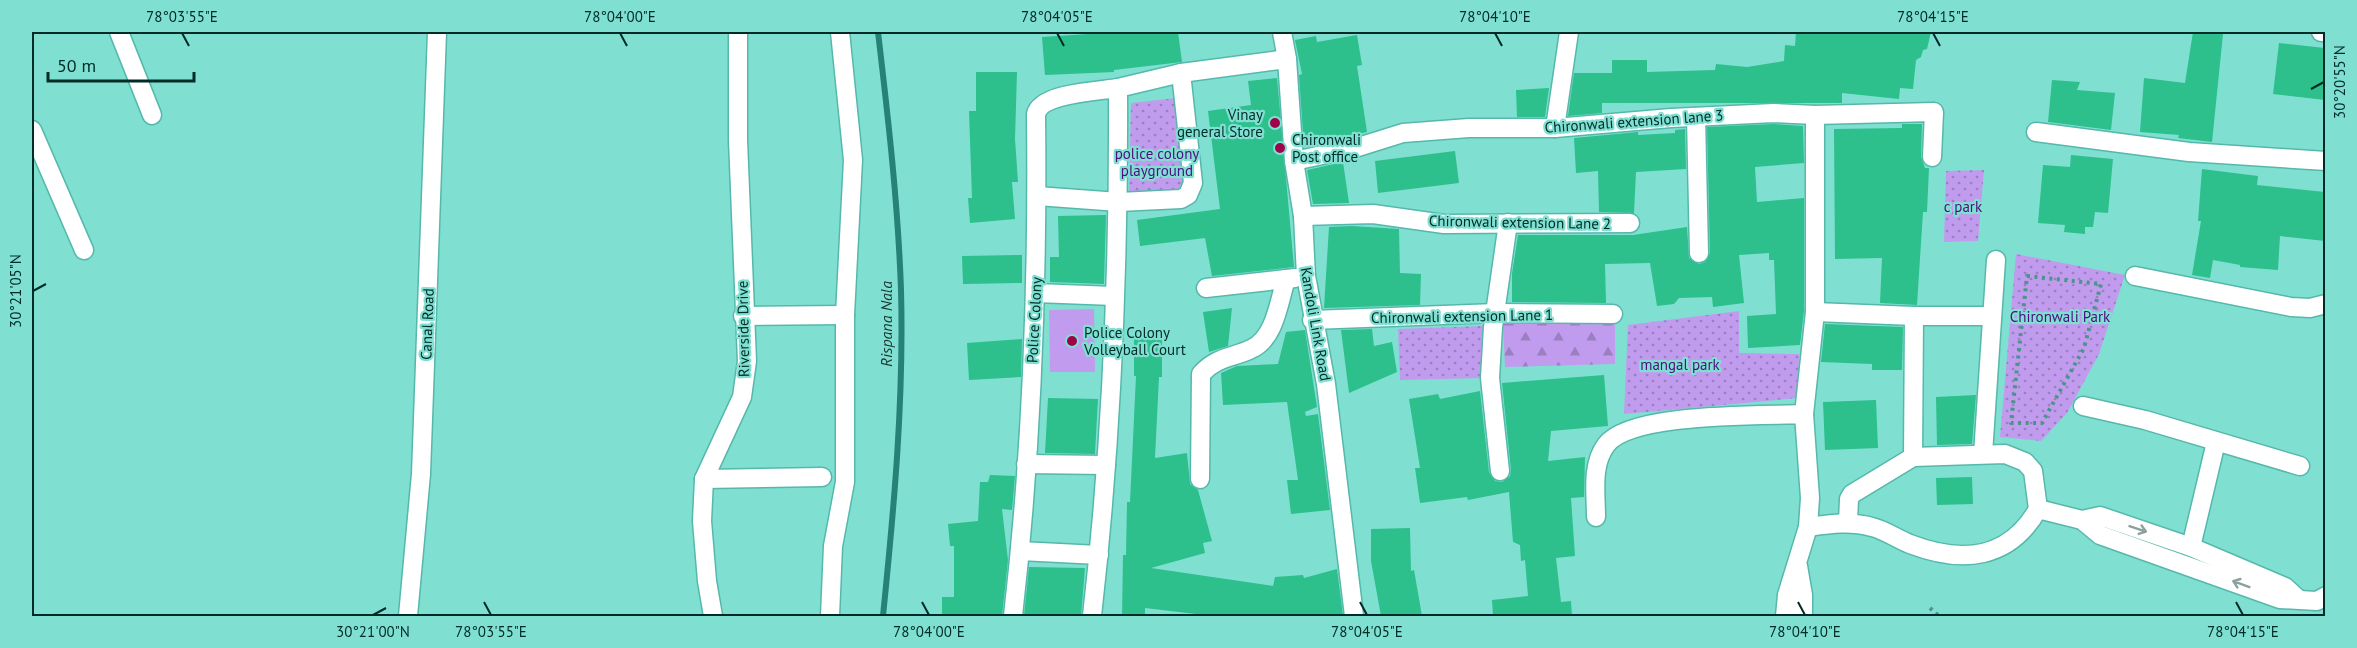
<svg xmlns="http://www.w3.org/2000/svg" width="2357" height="648" font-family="'PT Sans',sans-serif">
<defs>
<pattern id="forest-firs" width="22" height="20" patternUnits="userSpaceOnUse" patternTransform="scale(1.5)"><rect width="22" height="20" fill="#c19cee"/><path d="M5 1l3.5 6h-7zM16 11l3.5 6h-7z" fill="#9a7fc1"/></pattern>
<pattern id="park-dots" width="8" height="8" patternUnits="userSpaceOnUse" patternTransform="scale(1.5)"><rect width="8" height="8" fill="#c19cee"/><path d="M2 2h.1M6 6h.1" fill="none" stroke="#9a7fc1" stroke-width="1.8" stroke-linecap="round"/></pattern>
</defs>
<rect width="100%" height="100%" fill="#7fe0d2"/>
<polygon fill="#c19cee" points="1094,309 1095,372 1050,372 1049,310"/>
<polygon fill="url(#forest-firs)" points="1615,322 1615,364 1505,367 1503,324"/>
<g fill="url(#park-dots)">
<polygon points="1176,98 1188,188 1129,192 1131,103"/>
<polygon points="1984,170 1978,241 1944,242 1946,171"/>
<polygon points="2016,254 2125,275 2099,354 2067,413 2041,441 2000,437"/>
<polygon points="1739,311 1739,353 1799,354 1798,398 1624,414 1628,325"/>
<polygon points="1483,326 1484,378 1400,380 1398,329"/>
</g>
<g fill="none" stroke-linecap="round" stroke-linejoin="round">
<path stroke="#268176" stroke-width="6" d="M878 32C888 117 898 203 901 290 904 399 894 508 883 616"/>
</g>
<g fill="#2dbf8c">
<polygon points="1118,32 1178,32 1182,62 1114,70 1114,72 1045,75 1042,37"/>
<polygon points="1796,32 1931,32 1927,49 1923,50 1921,57 1916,60 1913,89 1900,88 1899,99 1842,93 1842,103 1602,103 1602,113 1568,116 1574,73 1612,73 1612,60 1647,60 1647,72 1715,70 1716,64 1747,67 1784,61 1785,45 1795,46"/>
<polygon points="2193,32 2223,34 2212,142 2178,138 2179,135 2140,132 2144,78 2185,83"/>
<polygon points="1357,35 1362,65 1357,66 1367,132 1304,147 1299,75 1302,74 1295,40 1316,36 1317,42"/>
<polygon points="2279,43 2325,48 2325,100 2273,94"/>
<polygon points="976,72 1017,72 1015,139 1018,182 1012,182 1015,219 970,223 968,198 972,198 969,111 976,111"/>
<polygon points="1277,78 1294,267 1212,276 1205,238 1140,246 1137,220 1220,209 1208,111 1251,105 1248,81"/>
<polygon points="2052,80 2080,82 2077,90 2115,93 2111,130 2048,122"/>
<polygon points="1549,88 1545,117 1517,117 1516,90"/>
<polygon points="1774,124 1803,126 1804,163 1755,167 1757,202 1804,198 1804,311 1800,345 1748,348 1747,316 1776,314 1774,260 1769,260 1769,253 1739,255 1744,303 1713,307 1712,297 1679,298 1674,304 1657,306 1650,263 1605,264 1606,303 1512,302 1512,274 1518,235 1633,235 1687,227 1689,258 1699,264 1705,262 1710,253 1707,127"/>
<polygon points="1902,124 1922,124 1921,157 1925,168 1929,168 1927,212 1923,212 1917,305 1880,303 1882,258 1835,259 1834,129 1902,128"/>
<polygon points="1685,129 1686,169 1636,172 1634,213 1599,212 1598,171 1576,173 1574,138 1638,132 1638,135 1675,133 1675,130"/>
<polygon points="1455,151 1459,183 1378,193 1375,161"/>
<polygon points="2071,155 2113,159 2108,213 2095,212 2093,227 2085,227 2085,234 2064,232 2065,225 2038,223 2043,165 2070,167"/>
<polygon points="1343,162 1349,203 1313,204 1307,170"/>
<polygon points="2202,169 2258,176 2257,185 2325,192 2325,241 2280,236 2278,270 2240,267 2240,265 2213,260 2210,278 2192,275 2201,221 2198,221"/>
<polygon points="1106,215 1104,284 1050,282 1050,257 1059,257 1058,216"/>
<polygon points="1352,226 1399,229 1400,273 1421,274 1420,305 1324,308 1329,227"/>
<polygon points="1022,255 1022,283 963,284 962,256"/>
<polygon points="1232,308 1228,346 1209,352 1203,312"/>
<polygon points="1825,324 1903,327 1902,370 1872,370 1872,364 1821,362"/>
<polygon points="1134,329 1162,329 1162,377 1159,377 1155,458 1187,453 1190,484 1198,490 1212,541 1203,543 1205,553 1151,568 1273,586 1275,577 1303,575 1304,578 1337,569 1343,616 1213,616 1145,608 1145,616 1122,616 1123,555 1126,555 1127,502 1130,502 1136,376 1134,376"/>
<polygon points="1372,329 1374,346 1392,342 1397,372 1349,393 1341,330"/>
<polygon points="1305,330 1317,407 1305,412 1306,416 1318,414 1330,510 1291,514 1287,480 1298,480 1287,402 1223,405 1221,373 1237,366 1278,364 1286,332"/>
<polygon points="1022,339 1021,377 969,380 967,343"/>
<polygon points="1604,375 1608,426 1551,431 1548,461 1585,457 1584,497 1571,498 1575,556 1556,558 1561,602 1571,601 1572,616 1493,616 1492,600 1528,596 1525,560 1521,561 1520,545 1513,542 1509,492 1468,500 1467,497 1420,503 1415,468 1420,468 1409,399 1438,394 1440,399 1480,391 1489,472 1495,481 1502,482 1510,476 1511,470 1502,383"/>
<polygon points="1976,395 1972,444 1937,445 1936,397"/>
<polygon points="1048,398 1098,399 1095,454 1045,453"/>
<polygon points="1876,400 1878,448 1825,450 1823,402"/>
<polygon points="990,475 1015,476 1012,510 1002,509 1008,560 1002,616 942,616 942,597 954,597 954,546 950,546 948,524 978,521 980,482 988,482"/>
<polygon points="1972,477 1973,504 1937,505 1936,478"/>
<polygon points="1410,528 1411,571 1414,570 1422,616 1381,616 1371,561 1371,529"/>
<polygon points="1029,567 1085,568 1081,616 1024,616"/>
</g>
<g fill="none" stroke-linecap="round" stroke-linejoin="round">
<defs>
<g id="minor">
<polyline points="119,32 152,115"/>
<polyline points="1282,32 1287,59 1294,161 1303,216 1306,276 1326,384 1354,616"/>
<polyline points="2321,32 2326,32"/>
<polyline points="1696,117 1699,253"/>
<polyline points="1555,128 1569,32"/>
<polyline points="32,130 84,250"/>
<polyline points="2036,132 2189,152 2326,161"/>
<polyline points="1294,161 1355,148 1403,133 1469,128 1555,128 1671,118 1774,113 1815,115 1934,112 1932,157"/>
<polyline points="1037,196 1119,202 1181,199 1188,195 1193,183 1181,73"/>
<polyline points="1303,216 1373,214 1444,224 1630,223"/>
<polyline points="2135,276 2291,307 2310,308 2326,304"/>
<polyline points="1206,288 1295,278"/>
<polyline points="1036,293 1114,296"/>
<polyline points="1815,312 1914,316 1913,457 2005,454 2025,462 2033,471 2038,509"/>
<polyline points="743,316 845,315"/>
<polyline points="1914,316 1992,316"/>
<polyline points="1312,320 1496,313 1613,314"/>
<polyline points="2083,406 2145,420 2300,466"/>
<polyline points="1804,414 1815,312 1815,115"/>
<polyline points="1983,454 1996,260"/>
<polyline points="1026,464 1106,465"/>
<polyline points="1500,471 1490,378 1493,327 1508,223"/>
<polyline points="704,479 822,477"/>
<path d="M1200 479 1201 374C1216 357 1232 358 1251 349 1275 339 1279 301 1286 279"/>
<path d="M1596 517C1596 494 1591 465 1606 445 1630 412 1762 416 1804 414L1810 498 1808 527"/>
<polyline points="2082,520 2100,516 2191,547 2285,587 2297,598"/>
<polyline points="1848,522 1849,499 1852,494 1913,457"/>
<polyline points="2191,547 2216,442"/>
<polyline points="1020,551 1099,555"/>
<polyline points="1798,566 1803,595 1803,616"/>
<polyline points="408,616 421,474 437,32"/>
<polyline points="713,616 707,581 702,521 704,479 742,397 747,361 738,140 738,32"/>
<polyline points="830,616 833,546 845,482 845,315 853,160 840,32"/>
<path d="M1013 616C1032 450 1038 282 1036 114 1041 93 1099 91 1118 88"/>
<path d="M1092 616C1112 441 1119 264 1118 88L1181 73 1287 59"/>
<path d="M1785 616 1787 595 1808 527C1830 524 1850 521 1872 527 1885 530 1897 539 1910 544 1962 564 2009 560 2038 509L2082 520 2100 535 2280 599 2317 601 2326 596"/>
</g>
</defs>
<use href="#minor" stroke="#55b8ab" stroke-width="21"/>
<g stroke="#4a948a" stroke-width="4" stroke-dasharray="3 4.5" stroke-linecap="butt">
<polygon points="2027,276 2101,284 2084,348 2042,423 2011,423"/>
<polyline points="1930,608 1939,616"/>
</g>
<use href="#minor" stroke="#fff" stroke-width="18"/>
</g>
<defs><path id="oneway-shaft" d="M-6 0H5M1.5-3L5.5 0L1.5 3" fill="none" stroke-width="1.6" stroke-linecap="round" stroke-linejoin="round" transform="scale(1.5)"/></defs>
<g stroke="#8ca09e">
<use href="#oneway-shaft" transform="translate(2138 529) rotate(18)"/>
<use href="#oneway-shaft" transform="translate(2241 584) rotate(-160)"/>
</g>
<path fill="none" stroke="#002b27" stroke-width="2" d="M182 33 189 46M620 33 627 46M1057 33 1064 46M1495 33 1502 46M1933 33 1940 46M2311 89 2324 82M33 291 46 284M484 602 491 615M922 602 929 615M1360 602 1367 615M1798 602 1805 615M2236 602 2243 615M373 615 386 608"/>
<g fill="#9e034a" stroke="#7fe0d2" stroke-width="2">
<circle cx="1275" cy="123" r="6"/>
<circle cx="1280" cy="148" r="6"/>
<circle cx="1072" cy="341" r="6"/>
</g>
<g text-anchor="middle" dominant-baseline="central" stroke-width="4.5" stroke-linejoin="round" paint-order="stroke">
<g font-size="15" fill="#002b27" stroke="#7fe0d2" text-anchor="start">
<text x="1263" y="114" text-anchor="end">Vinay<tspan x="1263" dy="17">general Store</tspan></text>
<text x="1292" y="139">Chironwali<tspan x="1292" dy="17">Post office</tspan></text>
<text x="1084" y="332">Police Colony<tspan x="1084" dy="17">Volleyball Court</tspan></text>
</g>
<g font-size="15" fill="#002b27" stroke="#7fe0d2">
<text transform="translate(1634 121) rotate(-4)">Chironwali extension lane 3</text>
<text transform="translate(1520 222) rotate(1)">Chironwali extension Lane 2</text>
<text transform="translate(1462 316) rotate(-1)">Chironwali extension Lane 1</text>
<text transform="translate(1034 320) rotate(-87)">Police Colony</text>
<text transform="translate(427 324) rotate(-88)">Canal Road</text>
<text transform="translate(1316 324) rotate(80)">Kandoli Link Road</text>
<text transform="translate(743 329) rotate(-91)">Riverside Drive</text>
</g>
<g font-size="15" fill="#500c80" stroke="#7fe0d2">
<text x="1157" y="153">police colony<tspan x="1157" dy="17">playground</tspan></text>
<text x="1963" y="206">c park</text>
<text x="2060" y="316">Chironwali Park</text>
<text x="1680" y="364">mangal park</text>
</g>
<g font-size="16" font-style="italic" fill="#1a3532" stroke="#7fe0d2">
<text transform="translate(886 324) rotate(-90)">Rispana Nala</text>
</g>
</g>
<rect width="2357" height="648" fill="none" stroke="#7fe0d2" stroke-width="66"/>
<path d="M48 72v9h146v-9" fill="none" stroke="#002b27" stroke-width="3"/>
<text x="57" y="72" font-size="18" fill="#002b27" stroke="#7fe0d2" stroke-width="4.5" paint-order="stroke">50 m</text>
<rect x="33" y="33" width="2291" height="582" fill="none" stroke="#002b27" stroke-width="2"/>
<g font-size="15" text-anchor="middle" fill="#002b27">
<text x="182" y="22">78°03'55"E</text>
<text x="620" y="22">78°04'00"E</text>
<text x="1057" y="22">78°04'05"E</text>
<text x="1495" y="22">78°04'10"E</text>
<text x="1933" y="22">78°04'15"E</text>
<text transform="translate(2340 82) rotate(-90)" y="5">30°20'55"N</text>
<text transform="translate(16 291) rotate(-90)" y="5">30°21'05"N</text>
<text x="373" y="637">30°21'00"N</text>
<text x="491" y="637">78°03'55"E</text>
<text x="929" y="637">78°04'00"E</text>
<text x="1367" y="637">78°04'05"E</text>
<text x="1805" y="637">78°04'10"E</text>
<text x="2243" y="637">78°04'15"E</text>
</g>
</svg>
